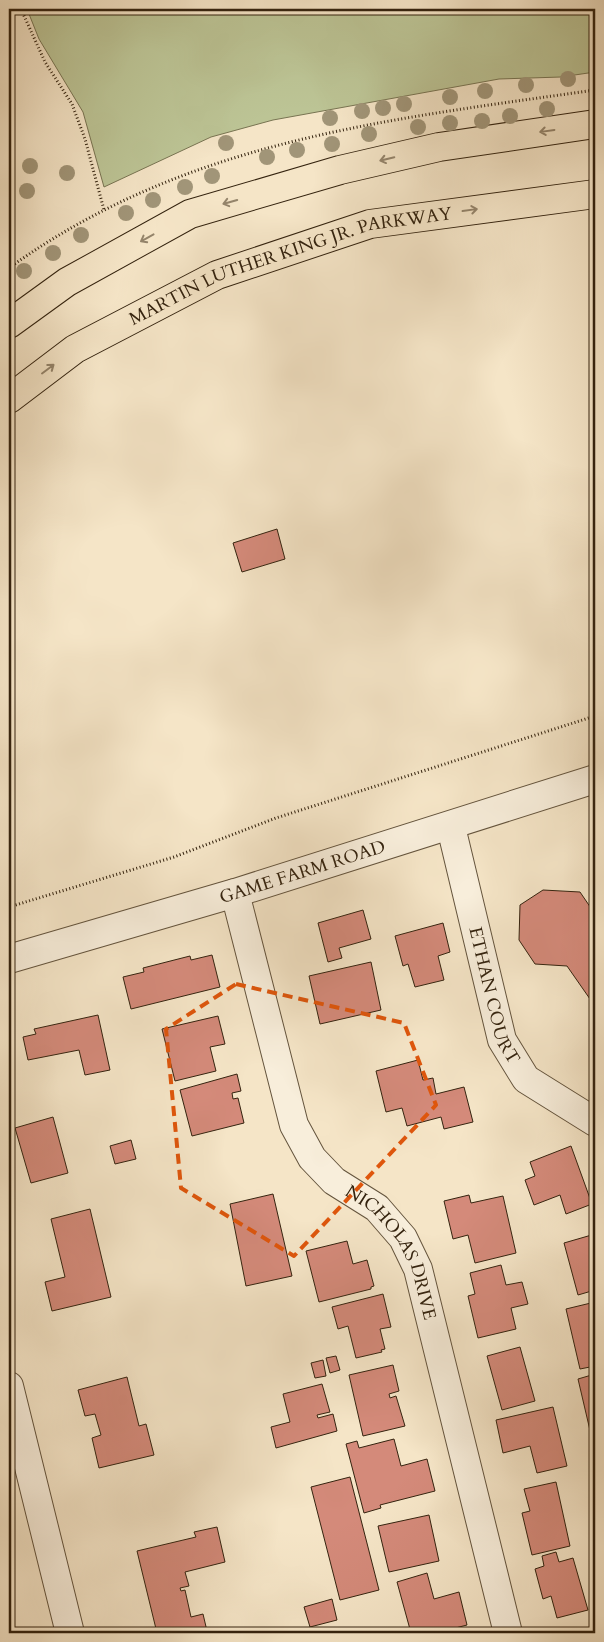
<svg xmlns="http://www.w3.org/2000/svg" width="604" height="1642" font-family="Cardo,serif">
<rect width="100%" height="100%" fill="#f5e5c7"/>
<filter id="stains"><feTurbulence type="fractalNoise" baseFrequency=".004" numOctaves="4"/><feColorMatrix values="0 0 0 0 .2 0 0 0 0 .09 0 0 0 0 .02 0 0 0 .5 -.17"/></filter>
<radialGradient id="worn" r=".72"><stop offset=".6" stop-color="#630" stop-opacity="0"/><stop offset="1" stop-color="#630" stop-opacity=".3"/></radialGradient>
<polygon fill="#bcc495" stroke="#787452" points="27,9 595,9 595,72 561,77 499,79 273,120 211,137 104,187 83,112 39,39"/>
<g fill="#d48a7a" stroke="#34230f">
<polygon points="277,529 285,559 242,572 233,543"/>
<polygon points="543,890 580,892 595,914 595,995 590,999 567,966 535,964 519,940 520,905"/>
<polygon points="363,910 371,939 339,948 342,958 328,962 318,923"/>
<polygon points="443,923 450,952 438,956 444,980 415,987 408,964 403,966 395,936"/>
<polygon points="212,955 220,987 131,1009 123,977 144,972 143,968 190,956 191,960"/>
<polygon points="371,962 381,1010 320,1024 309,976"/>
<polygon points="98,1015 110,1070 85,1075 79,1050 28,1060 23,1037 36,1034 34,1029"/>
<polygon points="218,1016 225,1044 210,1047 216,1071 175,1081 162,1029"/>
<polygon points="418,1060 423,1080 433,1078 436,1094 464,1087 473,1122 444,1129 441,1117 407,1126 402,1108 386,1112 376,1071"/>
<polygon points="237,1074 241,1091 232,1093 233,1099 238,1098 244,1123 192,1136 180,1090"/>
<polygon points="53,1117 68,1173 31,1183 15,1128"/>
<polygon points="131,1140 136,1159 115,1164 110,1146"/>
<polygon points="571,1146 592,1204 566,1214 560,1195 534,1205 525,1180 535,1176 530,1162"/>
<polygon points="273,1194 292,1276 246,1286 230,1204"/>
<polygon points="469,1195 471,1203 503,1196 516,1253 475,1263 468,1235 453,1239 444,1201"/>
<polygon points="90,1209 111,1297 52,1311 45,1282 65,1277 51,1219"/>
<polygon points="595,1234 595,1290 578,1295 564,1243"/>
<polygon points="347,1241 353,1264 367,1260 374,1286 371,1287 371,1289 319,1302 306,1251"/>
<polygon points="501,1265 506,1285 522,1282 528,1304 511,1308 516,1329 478,1338 468,1296 475,1294 470,1273"/>
<polygon points="383,1294 391,1327 380,1329 385,1349 381,1350 382,1352 356,1358 348,1326 338,1329 332,1307"/>
<polygon points="595,1302 595,1366 580,1369 566,1309"/>
<polygon points="520,1347 535,1401 502,1410 487,1356"/>
<polygon points="336,1356 340,1370 330,1373 326,1358"/>
<polygon points="323,1360 326,1376 315,1378 311,1363"/>
<polygon points="393,1365 399,1391 389,1394 390,1398 396,1396 405,1426 363,1436 349,1375"/>
<polygon points="595,1374 595,1439 592,1439 578,1379"/>
<polygon points="127,1377 139,1426 146,1424 154,1455 99,1468 92,1438 101,1435 95,1414 85,1416 78,1390"/>
<polygon points="322,1384 330,1412 317,1415 318,1418 333,1414 337,1431 276,1448 271,1427 290,1422 283,1394"/>
<polygon points="553,1407 567,1466 537,1473 530,1446 503,1453 496,1420"/>
<polygon points="394,1439 401,1466 427,1459 435,1491 380,1505 381,1508 364,1513 346,1444 357,1441 359,1448"/>
<polygon points="350,1477 379,1590 340,1600 311,1487"/>
<polygon points="556,1482 570,1546 532,1555 522,1513 530,1511 524,1489"/>
<polygon points="429,1515 439,1561 389,1572 378,1526"/>
<polygon points="217,1527 225,1562 185,1572 189,1586 180,1588 181,1591 185,1590 191,1617 203,1614 207,1631 220,1628 221,1633 157,1633 137,1551 196,1537 194,1532"/>
<polygon points="556,1552 559,1562 573,1558 588,1610 557,1618 551,1596 543,1599 535,1569 544,1566 542,1556"/>
<polygon points="427,1573 434,1599 459,1592 467,1625 436,1633 411,1633 397,1582"/>
<polygon points="332,1599 337,1620 310,1627 304,1607"/>
</g>
<g fill="none" stroke-linecap="round" stroke-linejoin="round">
<defs>
<g id="street">
<path id="s1" d="M451 827 502 1040 526 1079 595 1122"/>
<path id="s2" d="M235 893 294 1125 312 1158 334 1181 377 1208 403 1238 418 1269 508 1633"/>
<path id="s3" d="M9 959 235 893 595 779"/>
<polyline points="9,1386 70,1633"/>
</g>
<g id="primary">
<polyline points="9,324 67,282 190,214 340,170 439,147 595,124"/>
<path id="s4" d="M9 399 75 349 217 275 370 224 595 194"/>
</g>
</defs>
<use href="#street" stroke="#64543d" stroke-width="30"/>
<use href="#primary" stroke="#34230f" stroke-width="30"/>
<g stroke="#34230f" stroke-width="3" stroke-dasharray="1 2.5" stroke-linecap="butt">
<polyline points="21,9 45,62 72,104 85,139 104,210"/>
<path d="M9 268C187 140 385 120 595 90"/>
<polyline points="9,907 174,857 276,818 595,716"/>
</g>
<use href="#street" stroke="#f8eedb" stroke-width="28"/>
<use href="#primary" stroke="#f5e5c7" stroke-width="28"/>
</g>
<g fill="#a19578">
<circle cx="568" cy="79" r="8"/>
<circle cx="526" cy="85" r="8"/>
<circle cx="485" cy="91" r="8"/>
<circle cx="450" cy="97" r="8"/>
<circle cx="404" cy="104" r="8"/>
<circle cx="383" cy="108" r="8"/>
<circle cx="547" cy="109" r="8"/>
<circle cx="362" cy="111" r="8"/>
<circle cx="510" cy="116" r="8"/>
<circle cx="330" cy="118" r="8"/>
<circle cx="482" cy="121" r="8"/>
<circle cx="450" cy="123" r="8"/>
<circle cx="418" cy="127" r="8"/>
<circle cx="369" cy="134" r="8"/>
<circle cx="226" cy="143" r="8"/>
<circle cx="332" cy="144" r="8"/>
<circle cx="297" cy="150" r="8"/>
<circle cx="267" cy="157" r="8"/>
<circle cx="30" cy="166" r="8"/>
<circle cx="67" cy="173" r="8"/>
<circle cx="212" cy="176" r="8"/>
<circle cx="185" cy="187" r="8"/>
<circle cx="27" cy="191" r="8"/>
<circle cx="153" cy="200" r="8"/>
<circle cx="126" cy="213" r="8"/>
<circle cx="81" cy="235" r="8"/>
<circle cx="53" cy="253" r="8"/>
<circle cx="24" cy="271" r="8"/>
</g>
<defs><path id="oneway-shaft" d="M-6 0H5M1.5-3L5.5 0L1.5 3" fill="none" stroke-width="1.6" stroke-linecap="round" stroke-linejoin="round" transform="scale(1.25)"/></defs>
<g stroke="#94846b">
<use href="#oneway-shaft" transform="translate(547 131) rotate(172)"/>
<use href="#oneway-shaft" transform="translate(387 159) rotate(167)"/>
<use href="#oneway-shaft" transform="translate(230 202) rotate(164)"/>
<use href="#oneway-shaft" transform="translate(470 210) rotate(-8)"/>
<use href="#oneway-shaft" transform="translate(147 238) rotate(151)"/>
<use href="#oneway-shaft" transform="translate(48 369) rotate(-37)"/>
</g>
<path fill="none" stroke="#df560c" stroke-width="4" stroke-dasharray="10 6" stroke-linejoin="round" d="M236 984 404 1023 436 1105 294 1256 181 1188 166 1029Z"/>
<g text-anchor="middle" dominant-baseline="central" stroke-width="5" stroke-linejoin="round" paint-order="stroke">
<g font-size="18" fill="#34230f" stroke="#f8eedb">
<text stroke="none"><textPath href="#s4" startOffset="316">MARTIN LUTHER KING JR. PARKWAY</textPath></text>
<text stroke="none"><textPath href="#s3" startOffset="306">GAME FARM ROAD</textPath></text>
<text stroke="none"><textPath href="#s1" startOffset="174">ETHAN COURT</textPath></text>
<text stroke="none"><textPath href="#s2" startOffset="405">NICHOLAS DRIVE</textPath></text>
</g>
</g>
<rect width="604" height="1642" fill="none" stroke="#f5e5c7" stroke-width="30"/>
<rect x="10" y="10" width="584" height="1622" fill="none" stroke="#34230f" stroke-width="2.5"/>
<rect x="15" y="15" width="574" height="1612" fill="none" stroke="#34230f"/>
<rect width="100%" height="100%" filter="url(#stains)"/>
<rect width="100%" height="100%" fill="url(#worn)"/>
</svg>
